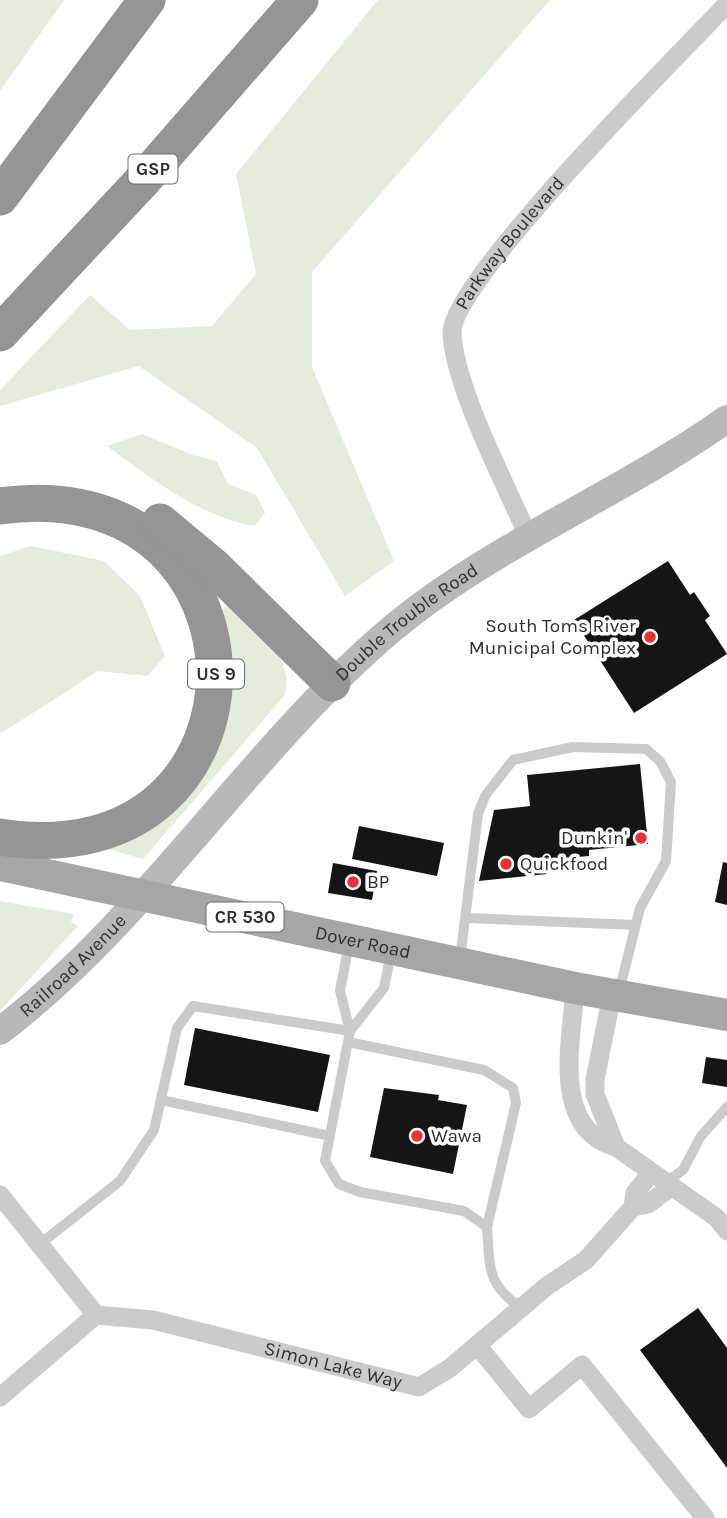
<svg xmlns="http://www.w3.org/2000/svg" width="727" height="1518" font-family="Karla,sans-serif">
<rect width="100%" height="100%" fill="#fff"/>
<g fill="#e4ecdc">
<polygon points="0,0 64,0 0,91"/>
<polygon points="378,0 550,0 312,272 312,367 394,561 345,596 257,448 139,366 0,406 0,390 90,295 130,330 212,326 256,274 236,174"/>
<path d="M142 434 193 455 217 461 228 484 256 495 265 513 254 526C196 515 154 480 107 446Z"/>
<polygon points="31,546 104,561 140,596 165,656 147,676 98,671 0,734 0,556"/>
<path d="M229 604C255 630 294 654 285 695L143 859 104 848 147 827 230 674 220 611Z"/>
<polygon points="0,901 74,914 71,922 78,926 0,1011"/>
</g>
<g fill="#151515">
<polygon points="668,561 690,595 694,592 710,616 705,620 727,654 634,713 574,620"/>
<polygon points="640,764 648,844 589,850 589,856 545,860 547,874 479,881 494,810 530,806 527,775"/>
<polygon points="359,826 444,843 437,876 352,859"/>
<polygon points="723,862 727,863 727,905 715,902"/>
<polygon points="333,863 377,871 372,900 328,893"/>
<polygon points="195,1028 330,1055 318,1112 184,1085"/>
<polygon points="706,1057 727,1060 727,1087 702,1083"/>
<polygon points="384,1088 439,1095 438,1100 467,1105 453,1174 370,1157"/>
<polygon points="698,1308 727,1348 727,1468 640,1350"/>
</g>
<g fill="none" stroke-linecap="round" stroke-linejoin="round">
<g stroke="#cbcbcb" stroke-width="10">
<polyline points="467,918 635,925"/>
<path d="M349 944 340 991 350 1031 325 1161 339 1184 360 1192 464 1211 487 1227C490 1266 486 1284 521 1308"/>
<polyline points="460,959 478,814 485,796 513,760 573,747 646,749 660,761 671,782 666,861 640,908 619,992"/>
<polyline points="350,1031 384,988 391,953"/>
<polyline points="348,1042 484,1070 513,1088 516,1103 487,1227"/>
<polyline points="161,1100 330,1136"/>
<polyline points="665,1183 683,1170 701,1136 727,1107"/>
<polyline points="40,1244 120,1181 154,1130 177,1028 193,1006 350,1031"/>
</g>
<g stroke="#cbcbcb" stroke-width="19">
<path id="s1" d="M528 536C506 485 453 384 452 332 452 280 681 53 727 4"/>
<path d="M575 988C572 1040 550 1129 616 1147L717 1218 727 1231"/>
<polyline points="612,995 595,1079 595,1094 616,1147"/>
<polyline points="0,1195 96,1315"/>
<polyline points="633,1207 648,1204 671,1187"/>
<polyline points="477,1345 529,1409 582,1365 705,1518"/>
<path id="s2" d="M0 1397 96 1315 153 1320 419 1387 450 1368 547 1286 586 1260 633 1207 635 1193 651 1173"/>
</g>
<path stroke="#b8b8b8" stroke-width="28" id="s3" d="M0 1031C145 920 243 760 379 640 483 548 614 499 727 419"/>
<path stroke="#a6a6a6" stroke-width="32" id="s4" d="M0 865 575 988 727 1015"/>
<g stroke="#959595" stroke-width="37">
<polyline points="0,197 147,0"/>
<polyline points="0,333 143,180 300,0"/>
<path d="M0 506C284 466 288 882 0 837"/>
<polyline points="160,522 214,567 332,683"/>
</g>
</g>
<g fill="#e4323a" stroke="#fff" stroke-width="2.5">
<circle cx="650" cy="637" r="7"/>
<circle cx="641" cy="838" r="7"/>
<circle cx="506" cy="864" r="7"/>
<circle cx="353" cy="882" r="7"/>
<circle cx="417" cy="1136" r="7"/>
</g>
<g text-anchor="middle" dominant-baseline="central" stroke-width="7" stroke-linejoin="round" paint-order="stroke">
<g fill="#fff" stroke="#6d6d6d" stroke-width="2">
<rect x="128.5" y="154.5" width="49" height="29" rx="5"/>
<rect x="188" y="659.5" width="56" height="29" rx="5"/>
<rect x="206.5" y="902.5" width="77" height="29" rx="5"/>
</g>
<g font-size="18" font-weight="bold" fill="#2e2e2e">
<text x="153" y="169">GSP</text>
<text x="216" y="674">US 9</text>
<text x="245" y="917">CR 530</text>
</g>
<g font-size="19" fill="#2e2e2e" stroke="#fff">
<text stroke="none"><textPath href="#s1" startOffset="326">Parkway Boulevard</textPath></text>
<text stroke="none"><textPath href="#s3" startOffset="578">Double Trouble Road</textPath></text>
<text stroke="none"><textPath href="#s4" startOffset="371">Dover Road</textPath></text>
<text stroke="none"><textPath href="#s3" startOffset="98">Railroad Avenue</textPath></text>
<text stroke="none"><textPath href="#s2" startOffset="369">Simon Lake Way</textPath></text>
</g>
<g font-size="19" fill="#2e2e2e" stroke="#fff" text-anchor="start">
<text x="636" y="626" text-anchor="end">South Toms River<tspan x="636" dy="22">Municipal Complex</tspan></text>
<text x="627" y="838" text-anchor="end">Dunkin'</text>
<text x="520" y="864">Quickfood</text>
<text x="367" y="882">BP</text>
<text x="431" y="1136">Wawa</text>
</g>
</g>
</svg>
